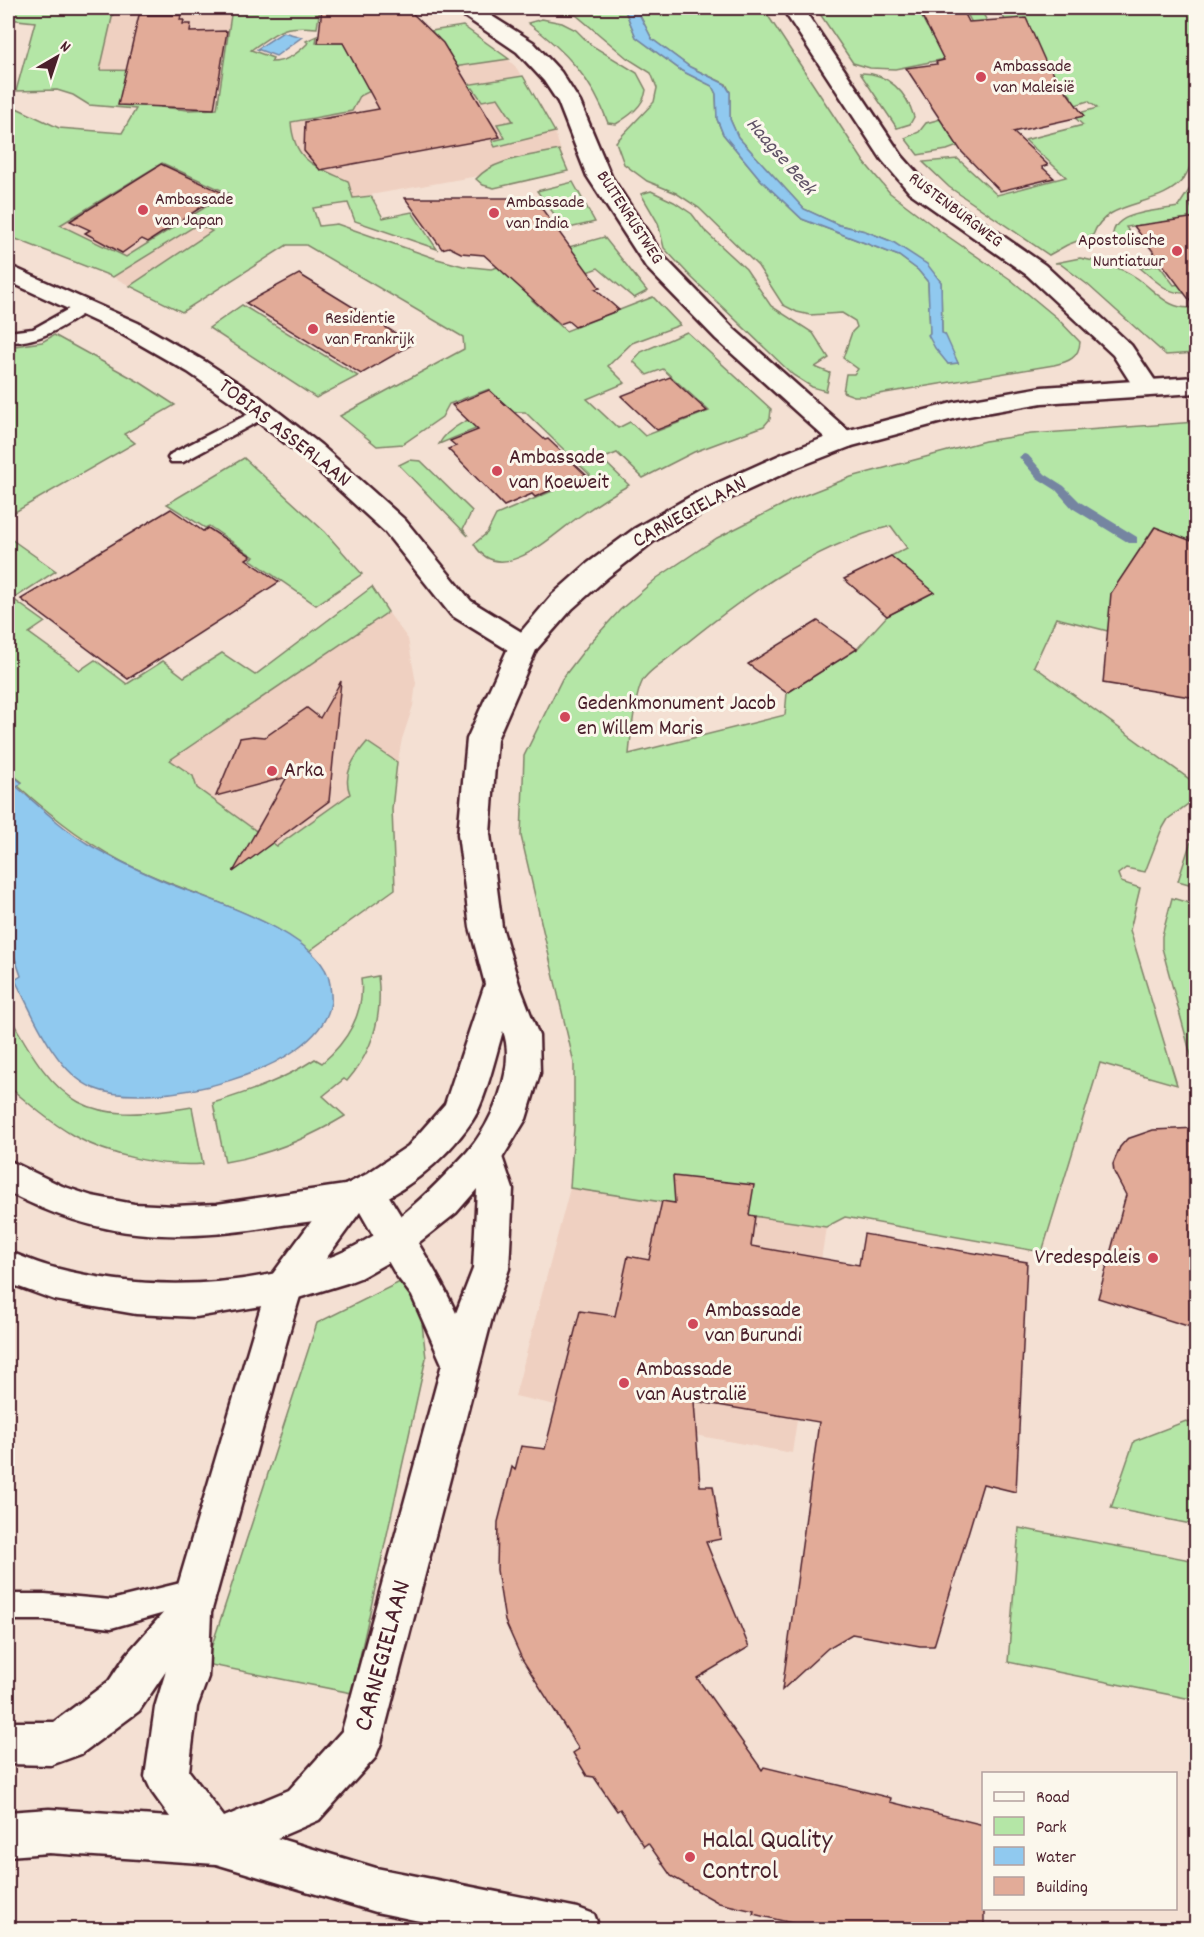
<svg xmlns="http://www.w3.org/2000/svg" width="1204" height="1937" font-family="Dekko,sans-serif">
<rect width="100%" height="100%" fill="#f4e0d3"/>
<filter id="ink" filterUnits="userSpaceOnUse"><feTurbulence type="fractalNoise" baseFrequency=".0167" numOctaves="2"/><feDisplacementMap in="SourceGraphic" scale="12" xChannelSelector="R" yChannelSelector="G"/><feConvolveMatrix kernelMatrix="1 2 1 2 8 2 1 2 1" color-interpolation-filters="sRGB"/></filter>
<g filter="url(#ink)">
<g fill="#efd0c1">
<polygon points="114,8 232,8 221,82 500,52 515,66 542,107 555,132 566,167 478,176 353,198 276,205 144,293 113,277 8,236 8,220 144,145 136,109 89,105"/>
<polygon points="388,612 408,639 416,683 413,706 402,739 393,787 393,866 395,889 309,951 283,931 135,868 100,850 67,829"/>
<polygon points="570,1188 826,1227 792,1453 673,1431 515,1396"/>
</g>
<g fill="#b4e6a6" stroke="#7f8268" stroke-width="1.5" fill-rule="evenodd">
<path d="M8 8H117L114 9 100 70 169 71 161 107 188 110 217 109 232 8H320L317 28C281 25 280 30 251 50L273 58 271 62C286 62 297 54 308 43L306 41 317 36 316 43H379L404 48 438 38 431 31 463 26 509 59 405 74 360 96 352 111 291 122C294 162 315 166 348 181L353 198 371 196 383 218 412 212 437 249 355 221 348 203 313 208 319 226 337 224 437 259 463 266 491 269 604 237 647 291 634 298 598 268 562 281 566 287 532 300 566 331 653 297 680 325 632 343 608 366 625 383 587 399 618 428 630 422 645 436 709 411 663 369 647 375 633 361 641 352 687 332 771 409 770 419 764 426 694 452 643 478 617 453 602 459 629 485C611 495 594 506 577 518 552 536 500 588 474 544L487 533 496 515 590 475 525 412H517L439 444C451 422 484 414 505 405L489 389 449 404 442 417 403 444 377 446 340 416 464 349 463 337 306 245H287L182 312 130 286 212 231 198 224 113 277 8 236V104L59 128 122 133 136 109 89 105 73 95 57 90 16 91 35 22 8 19ZM162 163 228 193 126 257 60 225Z"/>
<path d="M504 8H624L636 37 682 71 712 86 716 94 717 119 723 134 761 180 802 219 899 256 918 270 928 282 930 334 948 364 958 363 942 334 941 282 893 242 865 231 839 225 804 209 738 137 730 119V92L726 84 690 67 652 39 636 8H763L864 162 890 193 940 231 1010 279 1057 318 1080 342C1079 358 1068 362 1054 365L867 396H854L843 392 846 374H854L858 369 843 358 852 332 857 327 855 321 842 313 810 315 797 312 783 305 758 266 699 208 676 193 647 181 624 164 616 142 654 102 657 88 651 73 627 58 576 15 528 13Z"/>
<path d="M816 8H917L927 27 972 23 964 8H980L988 23 1006 22 999 8H1196V131L1189 143C1194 157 1192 166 1184 178 1161 209 1106 197 1093 235L1067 245 1049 255 949 187 923 162 958 159 997 195 1066 177 1025 140 1083 125 1072 115 1097 108 1088 101 1066 108 1059 99 1071 96 1061 83 1032 86 945 59 895 69 870 68 853 63Z"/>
<path d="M542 19 562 23 576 30 591 45 637 73 646 90C644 106 629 116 616 124L608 123C593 80 565 50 528 23Z"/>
<path d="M860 73C888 72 907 93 914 117L910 124 897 128Z"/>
<polygon points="523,76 555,132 495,147 492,141 505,138 497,124 513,121 498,98 482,101 473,88 461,90 459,86"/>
<polygon points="959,114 996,132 947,150 918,155 905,138 919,132 926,123"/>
<path d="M559 150 568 171 494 188 483 185 476 179C494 158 533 156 559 150Z"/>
<path d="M1196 179V191L1192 196 1190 205 1196 217 1126 227 1137 244 1115 248C1101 211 1153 212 1178 207Z"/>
<polygon points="573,182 595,222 565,229 537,191"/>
<polygon points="651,191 674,202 692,214 704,230 746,269 771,306 813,333 829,358 815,367 830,373 826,391 812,387 793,375 691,277 664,248 658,223 641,194"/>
<path d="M1080 258C1100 262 1119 266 1137 278 1157 292 1169 312 1196 307V353L1166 355 1088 285 1059 263H1055Z"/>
<path d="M1159 265 1174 285 1196 282V292C1169 297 1161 285 1140 268Z"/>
<polygon points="242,305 358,376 316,398 209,328"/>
<polygon points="54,335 141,383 175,405 124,434 135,443 8,516 8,347 42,342"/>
<path d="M1196 422V543L1154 528 1114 589 1108 631 1056 618 1034 666 1196 784V798L1168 819 1161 831 1145 872 1126 868 1118 874 1121 882 1140 888 1130 930 1177 1085 1100 1063 1042 1252 845 1217 826 1227 570 1188 574 1127V1063L521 836 524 756 562 679 589 644 620 610 657 578 717 538 790 501 851 477 985 441 1031 434ZM891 526 907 548 891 556 934 592 887 616 857 649 787 693 785 715 629 754C631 735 634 698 642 682 646 672 664 662 672 655 736 602 809 547 891 526Z"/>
<polygon points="244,458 325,532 362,574 316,605 250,559 254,557 209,526 205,528 167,504"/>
<polygon points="409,460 421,461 472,511 463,529 468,536 399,465"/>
<path d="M8 537 56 571 13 599 45 622 29 633 80 670 95 660 127 684 163 661 184 677 222 653 255 675 372 587 388 612 170 760 193 776 197 788 277 846 350 794C342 774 354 757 367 742L397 762 392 809 395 889 309 951C259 911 194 896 137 869 92 848 55 819 18 786L22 782 8 771Z"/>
<polygon points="1196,834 1196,886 1178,881 1190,844"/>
<polygon points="1172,898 1196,905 1196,1074 1162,948 1162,936"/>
<path d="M378 976C383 1016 374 1050 347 1081L344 1079 323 1096 345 1116C307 1139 269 1155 225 1162L213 1103C249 1092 283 1080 315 1059L322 1063C347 1042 365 1013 361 979Z"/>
<path d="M8 1013C59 1107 84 1125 192 1107L203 1164C162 1167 110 1156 74 1136 50 1122 29 1104 8 1086Z"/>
<polygon points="406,1279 421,1315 426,1358 352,1693 206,1664 317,1323"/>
<polygon points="1186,1421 1196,1424 1196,1525 1111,1508 1134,1441"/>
<polygon points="1019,1528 1196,1561 1196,1700 1008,1662"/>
</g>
<g fill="#90c9ef" stroke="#7485a1" stroke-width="1.5">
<polygon points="624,8 636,8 652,39 690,67 725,84 730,92 730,119 738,137 804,209 839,225 865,231 893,242 927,264 941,282 942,333 945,334 958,363 948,364 935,348 928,335 930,333 928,282 918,270 899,256 802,219 761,180 723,134 717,119 716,94 712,86 682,71 636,37"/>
<polygon points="283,32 302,37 276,56 257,49"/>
<path d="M8 772 22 783 17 787C40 807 62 828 88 844 114 859 142 872 170 884 210 900 324 934 330 984 330 989 332 997 331 1002 320 1073 150 1112 93 1088 55 1072 33 1014 15 980L21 976 8 938Z"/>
</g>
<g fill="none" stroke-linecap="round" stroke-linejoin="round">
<polygon fill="#7485a1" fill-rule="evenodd" points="1024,454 1028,455 1045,474 1064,486 1080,502 1137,537 1137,543 1129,543 1072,508 1056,490 1037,478 1019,457"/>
</g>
<g fill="#e2ab98" stroke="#4a1f2b" stroke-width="1.5">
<polygon points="322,8 408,9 443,43 500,137 320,170 304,151 305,122 379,109 343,43 318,43"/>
<polygon points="918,8 962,8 969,22 1026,18 1046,63 1084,116 1013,132 1048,165 1042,167 1054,178 1000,191 961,151 906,68 937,64 936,62 944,60"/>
<polygon points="139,15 181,15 180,20 184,20 183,24 191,24 190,32 227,31 214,109 118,105"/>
<polygon points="161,164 223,193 148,242 142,239 122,253 85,233 90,230 70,221"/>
<polygon points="405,198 534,198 600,288 595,289 619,310 575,327 568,321 560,324 484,255 461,253 449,247 442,249"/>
<polygon points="1197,217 1197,310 1134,226"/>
<polygon points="299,274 413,344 361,374 246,303"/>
<polygon points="670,377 707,411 657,430 621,396"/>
<polygon points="489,390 545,440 548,439 586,475 535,497 532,494 504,506 448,449 456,446 450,441 478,430 452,405"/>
<polygon points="171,509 203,531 208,528 251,556 246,559 279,582 128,679 21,599"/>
<polygon points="1155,527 1197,543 1197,698 1103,683 1111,593"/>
<polygon points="891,556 934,592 887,616 844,579"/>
<polygon points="818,621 857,649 787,693 748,664"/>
<polygon points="341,681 329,801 233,872 287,777 216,796 240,738 253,736 265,737 307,708 320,718"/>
<polygon points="1197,1128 1197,1329 1098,1298 1126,1195 1114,1172 1113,1164 1120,1147 1127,1139 1153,1130"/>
<polygon points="673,1176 754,1185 749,1215 755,1216 751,1246 859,1265 864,1234 1027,1262 1016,1492 983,1484 934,1646 920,1646 852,1634 828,1648 782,1690 819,1422 694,1401 700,1486 713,1486 721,1539 706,1542 749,1647 697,1678 762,1770 764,1767 891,1798 890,1802 984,1825 984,1929 818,1929 753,1914 754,1911 719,1903 671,1876 648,1843 644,1846 620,1809 617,1811 594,1777 587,1776 573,1753 579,1749 522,1659 505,1621 497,1570 498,1522 512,1467 515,1470 521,1446 545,1449 580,1311 615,1316 628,1256 649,1260 662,1201 675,1203"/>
</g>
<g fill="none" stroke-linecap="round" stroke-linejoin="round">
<defs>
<g id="service">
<path d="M83 301 91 306 89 310C63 327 39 343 8 342V332L33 329Z"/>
<polygon points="262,407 268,408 271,412 268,416 183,462 171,462 168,458 171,454"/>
<polygon points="197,1579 207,1583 211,1592 207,1601 111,1628 45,1620 8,1620 8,1594 45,1594 111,1600"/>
</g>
<g id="minor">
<polygon points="454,8 479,8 533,42 561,72 580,102 611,176 664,257 734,329 852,434 856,440 852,446 843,448 834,446 716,339 646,267 587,176 558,102 544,81 517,52 458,12"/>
<polygon points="782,8 803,8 902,156 925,182 1045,265 1131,345 1160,388 1156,394 1147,396 1138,394 1113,355 1027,275 909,192 882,160"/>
<polygon points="8,265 138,323 206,362 258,396 321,445 405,520 471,601 533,639 537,646 533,653 523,656 513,653 451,615 385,532 303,457 240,408 188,372 120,333 8,281"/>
</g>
<path id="tertiary" d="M486 1140 498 1145 513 1189 509 1269 492 1318 381 1743 375 1758 319 1820 277 1838 376 1868 578 1908 594 1914 600 1930H463L376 1912 216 1864 49 1853 8 1856V1812L49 1809 170 1817 152 1792 145 1777 155 1707 166 1671 139 1711 81 1754 51 1765 8 1764V1722H54L109 1681 127 1654 173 1602 267 1286 272 1275 336 1188 349 1184 353 1185 354 1181 367 1177 380 1181C405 1225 436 1267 456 1313L473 1269 477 1189 468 1155 474 1145ZM360 1212 396 1275 412 1296 442 1364 342 1731 289 1790 224 1817 189 1771 197 1707 208 1677 211 1613 291 1326 301 1293Z"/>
<path id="secondary" d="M1196 377V393L1042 403 957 418 852 446 798 467 720 503 654 541 608 577 572 609 536 650 497 739 490 834 502 927 519 984 539 1036 540 1073 526 1119 498 1165 456 1213 408 1251 360 1278 347 1283 285 1302 196 1317 136 1314 55 1300 8 1283V1251C23 1257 39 1264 55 1268 145 1292 249 1289 336 1255 388 1234 430 1192 467 1152 491 1125 517 1068 503 1031 496 1054 485 1103 472 1121 444 1162 399 1198 352 1213 328 1221 300 1222 276 1226 176 1243 99 1240 8 1192V1160L62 1186 92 1196 134 1204 175 1206 217 1204 304 1191 345 1185 365 1175 408 1146 445 1104 485 984 470 927 458 834 467 739 509 646 552 595 588 563 634 529 700 491 780 455 834 434 956 402 1042 387Z"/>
</defs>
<use href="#service" stroke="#4a1f2b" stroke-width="5"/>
<use href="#minor" stroke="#4a1f2b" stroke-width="5"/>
<use href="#tertiary" stroke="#4a1f2b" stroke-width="5"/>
<use href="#secondary" stroke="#4a1f2b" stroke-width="5"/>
<use href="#service" fill="#fbf7ec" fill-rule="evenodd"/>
<use href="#minor" fill="#fbf7ec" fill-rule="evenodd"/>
<use href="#tertiary" fill="#fbf7ec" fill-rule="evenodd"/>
<use href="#secondary" fill="#fbf7ec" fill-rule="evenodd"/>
</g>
</g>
<g fill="#d1495b" stroke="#fbf7ec" stroke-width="2">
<circle cx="981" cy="77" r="6"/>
<circle cx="143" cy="210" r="6"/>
<circle cx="494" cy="213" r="6"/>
<circle cx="1177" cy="251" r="6"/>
<circle cx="313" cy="329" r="6"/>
<circle cx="497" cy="471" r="6"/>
<circle cx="565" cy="717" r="6"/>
<circle cx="272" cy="771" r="6"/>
<circle cx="1153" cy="1258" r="6"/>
<circle cx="693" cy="1324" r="6"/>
<circle cx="624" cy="1383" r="6"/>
<circle cx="690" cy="1857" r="6"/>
</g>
<g text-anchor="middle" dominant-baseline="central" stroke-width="6" stroke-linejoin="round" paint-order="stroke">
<g font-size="18" fill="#4a1f2b" stroke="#fbf7ec" text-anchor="start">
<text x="993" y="67">Ambassade<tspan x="993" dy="21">van Maleisië</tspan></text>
<text x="155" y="200">Ambassade<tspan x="155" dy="21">van Japan</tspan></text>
<text x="506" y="203">Ambassade<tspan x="506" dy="21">van India</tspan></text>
<text x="1165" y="241" text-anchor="end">Apostolische<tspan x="1165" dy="21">Nuntiatuur</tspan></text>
<text x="325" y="319">Residentie<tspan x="325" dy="21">van Frankrijk</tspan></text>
</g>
<g font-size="18" fill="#4a1f2b" stroke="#fbf7ec">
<text transform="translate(955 211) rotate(37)">RUSTENBURGWEG</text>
<text transform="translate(629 218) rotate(57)">BUITENRUSTWEG</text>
</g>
<g font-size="20" font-style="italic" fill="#5f5266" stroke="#fbf7ec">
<text transform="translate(780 157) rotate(49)">Haagse Beek</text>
</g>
<g font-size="22" fill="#4a1f2b" stroke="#fbf7ec">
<text transform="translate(284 434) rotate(38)">TOBIAS ASSERLAAN</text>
<text transform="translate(690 513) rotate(-29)">CARNEGIELAAN</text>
</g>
<g font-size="22" fill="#4a1f2b" stroke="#fbf7ec" text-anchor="start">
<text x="509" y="458">Ambassade<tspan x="509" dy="25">van Koeweit</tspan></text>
<text x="577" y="704">Gedenkmonument Jacob<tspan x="577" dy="25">en Willem Maris</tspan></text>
<text x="284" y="771">Arka</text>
<text x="1141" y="1258" text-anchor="end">Vredespaleis</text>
<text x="705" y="1311">Ambassade<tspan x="705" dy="25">van Burundi</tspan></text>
<text x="636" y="1370">Ambassade<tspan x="636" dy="25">van Australië</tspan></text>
</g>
<g font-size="27" fill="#4a1f2b" stroke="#fbf7ec">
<text transform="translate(384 1656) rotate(-75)">CARNEGIELAAN</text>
</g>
<g font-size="27" fill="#4a1f2b" stroke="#fbf7ec" text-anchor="start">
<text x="702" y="1841">Halal Quality<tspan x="702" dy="31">Control</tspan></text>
</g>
</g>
<rect width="1204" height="1937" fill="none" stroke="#fbf7ec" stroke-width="30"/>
<rect x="15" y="15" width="1174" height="1907" fill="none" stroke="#4a1f2b" stroke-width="2" filter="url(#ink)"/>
<rect x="982" y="1772" width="195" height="138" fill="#fbf7ec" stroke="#b4a19f" stroke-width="1.5"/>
<rect x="994" y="1792" width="30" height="9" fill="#fbf7ec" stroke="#b4a19f" stroke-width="1.5"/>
<text x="1036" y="1802" font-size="18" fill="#4a1f2b">Road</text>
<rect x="994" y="1817" width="30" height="18" fill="#b4e6a6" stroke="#b4a19f" stroke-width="1.5"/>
<text x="1036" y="1832" font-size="18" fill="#4a1f2b">Park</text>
<rect x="994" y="1847" width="30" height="18" fill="#90c9ef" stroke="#b4a19f" stroke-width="1.5"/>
<text x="1036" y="1862" font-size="18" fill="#4a1f2b">Water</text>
<rect x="994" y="1877" width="30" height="18" fill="#e2ab98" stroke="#b4a19f" stroke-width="1.5"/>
<text x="1036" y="1892" font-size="18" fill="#4a1f2b">Building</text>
<g transform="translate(57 57) rotate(39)" stroke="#fbf7ec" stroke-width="4.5" paint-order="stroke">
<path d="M0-4.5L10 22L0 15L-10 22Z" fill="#4a1f2b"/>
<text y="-9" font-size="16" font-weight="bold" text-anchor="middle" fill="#4a1f2b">N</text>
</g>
</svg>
